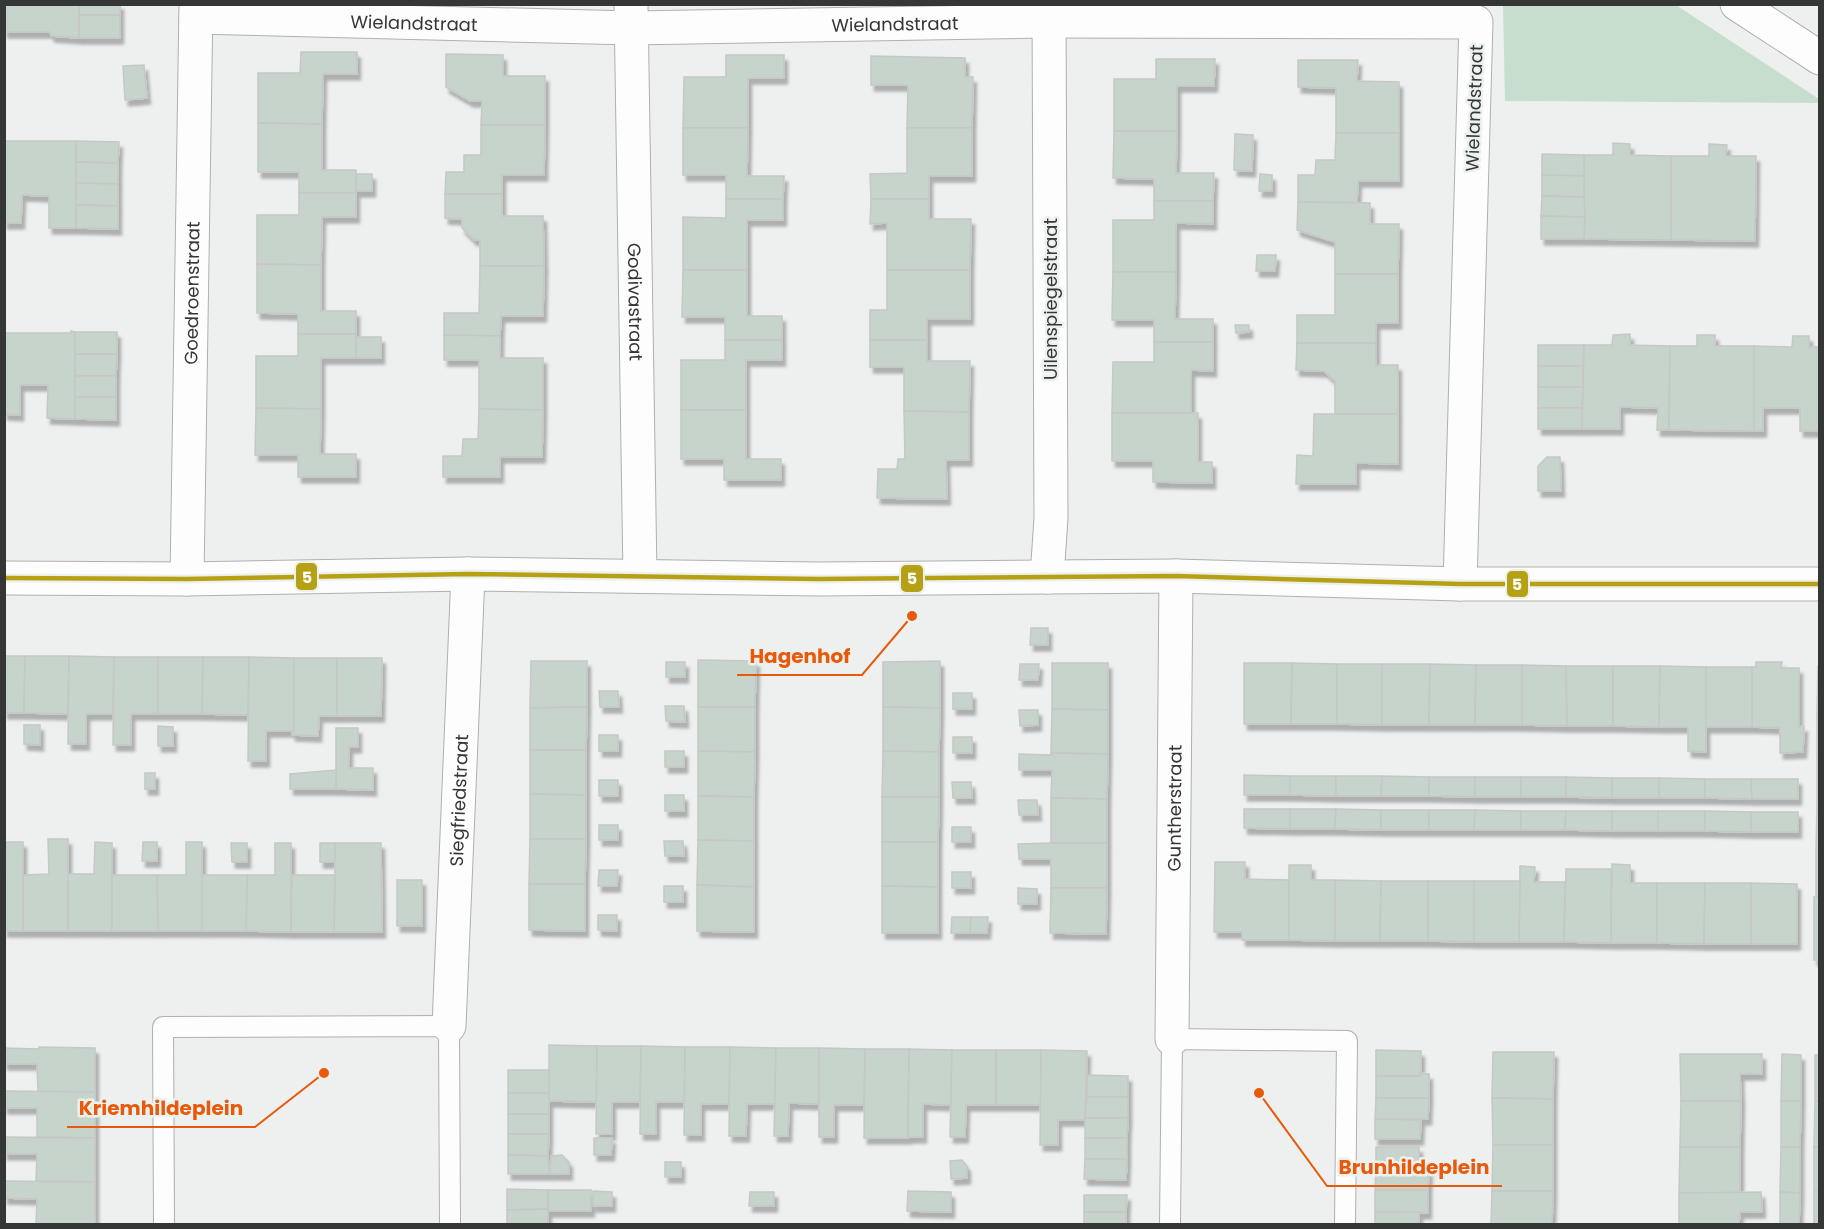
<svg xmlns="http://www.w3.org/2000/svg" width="1824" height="1229" font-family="Poppins,sans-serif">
<defs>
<filter id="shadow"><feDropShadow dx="3.5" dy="6" stdDeviation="1.5" flood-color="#0004"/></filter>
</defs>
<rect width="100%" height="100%" fill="#edf0ee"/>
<polygon fill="#c7decf" points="1503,5 1676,5 1819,99 1819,103 1505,101"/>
<g fill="#c6d4cb" stroke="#c6c8c7" stroke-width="1.5" filter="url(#shadow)">
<polygon points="4,4 79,4 79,38 51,36 50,32 4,32"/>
<rect x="79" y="4" width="41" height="11"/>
<rect x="79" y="15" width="41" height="23"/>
<polygon points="301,52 357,52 357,74 323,74 322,124 258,123 258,73 300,73"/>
<polygon points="446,54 503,55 503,76 545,76 545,125 481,125 482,101 470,101 446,87"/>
<polygon points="726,55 784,55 784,78 748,78 748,128 683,128 684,77 726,77"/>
<polygon points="871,56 965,58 965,77 973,77 972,128 907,128 908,85 871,85"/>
<polygon points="1156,59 1215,59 1214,86 1177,86 1177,131 1114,131 1114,79 1156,79"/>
<polygon points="1298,60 1358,60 1357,81 1399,82 1399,133 1336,133 1336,88 1298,87"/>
<polygon points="144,65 147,98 125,100 123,66"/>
<polygon points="258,123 322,124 322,170 356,170 356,193 299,193 299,172 258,172"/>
<polygon points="481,125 545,125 544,175 502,175 502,194 445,194 446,172 464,172 464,155 481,155"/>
<polygon points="683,128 748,128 747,176 784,176 783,199 726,199 726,175 683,175"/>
<polygon points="907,128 972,128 972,176 929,176 929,199 871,199 870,174 907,173"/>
<polygon points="1114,131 1177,131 1176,173 1214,173 1213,201 1154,201 1154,179 1113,178"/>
<polygon points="1336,133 1399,133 1399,181 1358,181 1357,203 1298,202 1298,175 1315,175 1316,160 1335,160"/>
<polygon points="1235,134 1253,135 1252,171 1234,170"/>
<polygon points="4,141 76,141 76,228 49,228 49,196 22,195 21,223 4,223"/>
<polygon points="76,141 119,142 118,163 76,162"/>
<polygon points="1613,143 1630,144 1630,155 1671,156 1671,240 1584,239 1584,155 1613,155"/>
<polygon points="1709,144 1727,145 1726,156 1756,156 1755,241 1671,240 1671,156 1709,156"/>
<polygon points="1542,154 1584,155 1584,176 1542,175"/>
<polygon points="76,162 118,163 118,184 76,183"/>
<rect x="356" y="174" width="16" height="17"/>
<polygon points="1260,174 1272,175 1272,191 1259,191"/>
<polygon points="1542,175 1584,176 1584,197 1542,196"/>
<polygon points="76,183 118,184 118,206 76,205"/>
<polygon points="299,193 356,193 356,217 322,217 321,265 257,264 257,215 299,215"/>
<polygon points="445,194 502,194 502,216 543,216 544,266 480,266 480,240 474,240 462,228 462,219 445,218"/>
<polygon points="1542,196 1584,197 1585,217 1541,216"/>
<polygon points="726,199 783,199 783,220 747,220 747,270 683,270 683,217 726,218"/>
<polygon points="871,199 929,199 929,219 971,219 970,270 887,270 887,223 870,224"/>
<polygon points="1154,201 1213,201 1213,224 1176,223 1176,272 1113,272 1113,220 1154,220"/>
<polygon points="1298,202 1370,203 1370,224 1399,224 1398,274 1335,274 1335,242 1297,230"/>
<polygon points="76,205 118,206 118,229 76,228"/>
<polygon points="1541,216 1585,217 1584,239 1541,239"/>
<polygon points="1257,255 1276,255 1275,271 1256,271"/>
<polygon points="257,264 321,265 321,311 356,311 356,334 298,334 298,314 257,313"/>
<polygon points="480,266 544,266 543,316 501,316 500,336 444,335 444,313 479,313"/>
<polygon points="683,270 747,270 747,316 782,316 782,340 725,340 725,317 682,317"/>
<polygon points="887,270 970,270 970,319 927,319 927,340 870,340 870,310 887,310"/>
<polygon points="1113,272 1176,272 1175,319 1213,319 1213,342 1154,342 1154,320 1112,320"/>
<polygon points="1335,274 1398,274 1398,323 1376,323 1376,343 1297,343 1297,315 1335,315"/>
<polygon points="1235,325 1249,325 1249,332 1236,333"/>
<polygon points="71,331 75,332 75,419 47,418 48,385 20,385 20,415 4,414 4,333 71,333"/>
<rect x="75" y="332" width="42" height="22"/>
<polygon points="298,334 356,334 356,358 321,358 321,409 256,408 256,356 298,356"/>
<polygon points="1630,334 1630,345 1670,346 1669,430 1657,430 1658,408 1620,407 1620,429 1582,429 1584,345 1612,345 1613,335"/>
<polygon points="444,335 500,336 500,358 543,358 543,410 479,409 479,360 444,360"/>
<polygon points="1697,335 1715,335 1715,346 1754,346 1754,431 1669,430 1670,346 1697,346"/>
<polygon points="1793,336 1809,336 1809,347 1820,347 1820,431 1800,431 1800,408 1763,408 1763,431 1754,431 1754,346 1792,347"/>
<rect x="356" y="337" width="25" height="21"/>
<polygon points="725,340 782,340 782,360 746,360 746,410 681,410 681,360 725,360"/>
<polygon points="870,340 927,340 927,361 970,361 969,412 904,411 904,367 870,367"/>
<polygon points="1154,342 1213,342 1213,371 1191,370 1191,413 1112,413 1113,362 1154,362"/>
<polygon points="1297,343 1376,343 1376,365 1398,365 1398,414 1335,414 1335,381 1324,371 1296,370"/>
<polygon points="1538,345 1584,345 1583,366 1538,366"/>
<polygon points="75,354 117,354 116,376 75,376"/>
<rect x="1538" y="366" width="45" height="21"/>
<rect x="75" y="376" width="41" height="21"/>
<polygon points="1538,387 1583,387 1582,408 1538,408"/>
<polygon points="75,397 116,397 116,420 75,419"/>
<polygon points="256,408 321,409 320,454 356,454 356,477 298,477 298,455 255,455"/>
<rect x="1538" y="408" width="44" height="21"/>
<polygon points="479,409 543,410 542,457 500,457 500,477 443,477 443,456 462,456 463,439 478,439"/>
<polygon points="681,410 746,410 746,459 781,459 781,480 724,480 724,459 681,459"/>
<polygon points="904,411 969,412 969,460 946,460 947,499 877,498 878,469 897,469 898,459 905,459"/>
<polygon points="1112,413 1198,413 1198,462 1212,462 1212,483 1153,482 1153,461 1112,461"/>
<polygon points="1314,414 1398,414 1398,464 1356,463 1356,484 1296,484 1297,455 1313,456"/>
<polygon points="1547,457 1560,457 1561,491 1538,491 1538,466"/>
<polygon points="1031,628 1048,628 1048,645 1030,645"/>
<polygon points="4,656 25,656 24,713 4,713"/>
<polygon points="25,656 69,656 68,714 24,713"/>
<polygon points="69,656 114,657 113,714 86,714 86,744 68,744"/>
<polygon points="114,657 158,657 158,714 131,714 131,745 113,745"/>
<polygon points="158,657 203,657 202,714 158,714"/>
<polygon points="203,657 249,657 248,715 202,714"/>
<polygon points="249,657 294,658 294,731 266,731 266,761 248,761"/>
<polygon points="294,658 337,658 337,716 319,716 318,736 292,735 292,731 294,731"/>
<polygon points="337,658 382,658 381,716 337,716"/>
<polygon points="698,660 756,661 755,707 698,707"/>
<polygon points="531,661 587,661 587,707 530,708"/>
<polygon points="940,661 940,708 883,707 883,662"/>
<rect x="666" y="662" width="19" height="15"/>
<polygon points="1756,662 1782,662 1781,668 1799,668 1799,727 1804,726 1803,752 1780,753 1780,728 1752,727 1752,667 1756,667"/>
<polygon points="1052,663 1108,663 1108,710 1052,709"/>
<polygon points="1244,663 1292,663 1291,724 1244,724"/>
<polygon points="1292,663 1337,664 1337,724 1291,724"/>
<polygon points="1020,664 1039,664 1038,680 1019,680"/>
<polygon points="1337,664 1382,664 1382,725 1337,724"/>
<polygon points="1382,664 1430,664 1429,725 1382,725"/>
<polygon points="1430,664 1476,665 1475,725 1429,725"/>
<polygon points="1476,665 1522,665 1522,725 1475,725"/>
<polygon points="1522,665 1566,666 1567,726 1522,725"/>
<polygon points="1566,666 1613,666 1613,726 1567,726"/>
<polygon points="1613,666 1660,666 1659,727 1613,726"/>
<polygon points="1660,666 1706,667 1706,752 1688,751 1688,727 1659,727"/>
<polygon points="1818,666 1820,666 1820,714 1817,714"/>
<rect x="1706" y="667" width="46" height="60"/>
<polygon points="599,691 618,691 619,707 600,707"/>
<rect x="953" y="693" width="19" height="16"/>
<polygon points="665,706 684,706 685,722 666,721"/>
<polygon points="587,707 586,750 530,750 530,708"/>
<polygon points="698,707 755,707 755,752 698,751"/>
<polygon points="883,707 940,708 939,752 883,751"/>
<polygon points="1052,709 1108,710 1108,754 1051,753"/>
<polygon points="1019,710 1038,710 1038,725 1020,726"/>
<rect x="1817" y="714" width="3" height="45"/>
<polygon points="24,725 40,725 40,745 24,744"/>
<polygon points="158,726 173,727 173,746 158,746"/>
<polygon points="336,728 358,728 358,747 349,747 349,768 373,768 373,790 336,789"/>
<rect x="599" y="735" width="19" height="16"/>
<rect x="953" y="737" width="19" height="16"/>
<polygon points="530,750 586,750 586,795 530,794"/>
<rect x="665" y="751" width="19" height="16"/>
<polygon points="698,751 755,752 754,797 698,796"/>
<polygon points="883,751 939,752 939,797 882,797"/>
<polygon points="1051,753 1108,754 1107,799 1051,798 1052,770 1019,770 1019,754 1052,755"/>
<rect x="1817" y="759" width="3" height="45"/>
<polygon points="336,770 336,789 290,789 290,774"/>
<rect x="145" y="773" width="10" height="16"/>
<polygon points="1244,775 1290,776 1290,795 1244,795"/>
<polygon points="1290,776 1336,776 1336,796 1290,795"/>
<polygon points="1336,776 1382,776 1381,796 1336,796"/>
<polygon points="1382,776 1429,777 1429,796 1381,796"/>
<polygon points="1429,777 1475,777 1475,797 1429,796"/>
<rect x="1475" y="777" width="46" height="20"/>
<rect x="1521" y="777" width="45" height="20"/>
<polygon points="1566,777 1612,778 1612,798 1566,797"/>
<rect x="1612" y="778" width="47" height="20"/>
<polygon points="1659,778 1705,779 1705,798 1659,798"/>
<polygon points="1705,779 1751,779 1752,799 1705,798"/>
<polygon points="1751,779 1798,779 1798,799 1752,799"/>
<rect x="599" y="780" width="19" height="16"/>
<polygon points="952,782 971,782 972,798 953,798"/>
<polygon points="530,794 586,795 586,839 530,839"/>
<rect x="665" y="795" width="19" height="16"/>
<polygon points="698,796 754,797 754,841 698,840"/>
<polygon points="882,797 939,797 938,842 882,842"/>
<polygon points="1051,798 1107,799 1107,843 1051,843"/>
<polygon points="1018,800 1037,800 1038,815 1019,815"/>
<polygon points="1817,804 1820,804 1820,851 1816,851"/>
<polygon points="1244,809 1290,809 1290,829 1244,828"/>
<polygon points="1290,809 1336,809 1335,829 1290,829"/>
<polygon points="1336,809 1381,810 1381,830 1335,829"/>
<rect x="1381" y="810" width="48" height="20"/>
<polygon points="1429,810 1475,810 1474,830 1429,830"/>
<polygon points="1475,810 1521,811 1521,830 1474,830"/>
<polygon points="1521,811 1566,811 1565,830 1521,830"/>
<polygon points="1566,811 1612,811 1612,831 1565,830"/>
<rect x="1612" y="811" width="46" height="20"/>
<rect x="1658" y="811" width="47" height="20"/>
<polygon points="1705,811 1751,812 1751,832 1705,831"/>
<rect x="1751" y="812" width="47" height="20"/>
<rect x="599" y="825" width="19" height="15"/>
<rect x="952" y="827" width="19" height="15"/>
<polygon points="48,839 68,839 68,931 23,931 23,875 49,874"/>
<polygon points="530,839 586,839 585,884 529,884"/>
<polygon points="698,840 754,841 754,887 697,885"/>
<polygon points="664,841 683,841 684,856 665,856"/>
<polygon points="6,842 23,842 23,931 4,931"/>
<polygon points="95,842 112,843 112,931 68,931 68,874 94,874"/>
<polygon points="143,842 157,842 157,861 142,861"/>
<polygon points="186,842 202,842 202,931 158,931 157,875 186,875"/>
<polygon points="882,842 938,842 938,887 882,886"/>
<polygon points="231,843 247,843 247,862 232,862"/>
<polygon points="275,843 291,843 291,932 246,931 247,875 275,875"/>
<rect x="320" y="843" width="15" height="19"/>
<polygon points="335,843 381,843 382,932 334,932"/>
<polygon points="1051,843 1107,843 1107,888 1051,888 1051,859 1019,859 1018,844"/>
<rect x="1816" y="851" width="4" height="46"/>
<polygon points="1215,862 1245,862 1245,879 1289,880 1289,940 1242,940 1242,932 1214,932"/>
<polygon points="1612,864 1630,865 1630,883 1657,883 1657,943 1611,943"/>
<polygon points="1289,865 1311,865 1311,880 1335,880 1335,941 1289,940"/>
<polygon points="1520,866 1535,867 1534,882 1565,882 1564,942 1519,942"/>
<polygon points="1566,869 1611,869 1611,943 1564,942"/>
<polygon points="599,870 618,870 617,886 598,886"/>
<rect x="952" y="872" width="19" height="16"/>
<polygon points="112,875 157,875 158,931 112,931"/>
<polygon points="202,875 247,875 246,931 202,931"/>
<polygon points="292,875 335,875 334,932 291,932"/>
<rect x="397" y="880" width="25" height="46"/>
<polygon points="1335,880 1381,881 1380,941 1335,941"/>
<polygon points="1381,881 1428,881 1428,941 1380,941"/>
<polygon points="1428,881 1474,881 1474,942 1428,941"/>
<polygon points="1474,881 1520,881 1519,942 1474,942"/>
<polygon points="1657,883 1705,883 1704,944 1657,943"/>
<polygon points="1705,883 1751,883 1751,944 1704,944"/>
<polygon points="1751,883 1797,884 1797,944 1751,944"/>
<polygon points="529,884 585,884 585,931 529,930"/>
<polygon points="697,885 754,887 754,932 697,931"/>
<rect x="664" y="886" width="19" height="16"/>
<polygon points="882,886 938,887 938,933 882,933"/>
<polygon points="1018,888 1037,889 1037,904 1018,904"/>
<polygon points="1051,888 1107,888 1106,934 1050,933"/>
<rect x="1814" y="897" width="6" height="63"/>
<polygon points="598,915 617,915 617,931 598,930"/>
<polygon points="952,917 971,917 970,933 951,933"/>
<polygon points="971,917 988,917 987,933 970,933"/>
<polygon points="549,1045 597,1046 597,1102 549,1101"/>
<polygon points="597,1046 641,1046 640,1102 612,1102 612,1134 596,1134"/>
<polygon points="641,1046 685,1047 685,1102 656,1102 656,1134 640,1134"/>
<polygon points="39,1047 95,1048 95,1092 38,1092 37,1064 4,1064 4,1048 39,1049"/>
<polygon points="685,1047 730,1047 729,1104 701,1104 701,1135 684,1135"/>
<polygon points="730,1047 776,1048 775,1104 747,1104 746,1136 729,1136"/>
<polygon points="776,1048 819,1048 819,1104 789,1103 788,1136 774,1136"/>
<polygon points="819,1048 865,1049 864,1105 834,1105 834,1137 819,1137"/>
<polygon points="865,1049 909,1049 908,1138 864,1138"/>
<polygon points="909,1049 952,1050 951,1105 923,1104 923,1137 908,1137"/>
<polygon points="952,1050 996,1050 996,1105 966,1105 965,1137 950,1137"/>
<rect x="996" y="1050" width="45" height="55"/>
<polygon points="1041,1050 1087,1051 1085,1120 1058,1120 1058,1145 1040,1145"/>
<polygon points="1376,1050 1421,1051 1421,1076 1376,1076"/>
<polygon points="1493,1052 1554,1052 1553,1099 1492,1098"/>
<polygon points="1680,1054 1762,1054 1762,1074 1740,1074 1741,1101 1681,1101"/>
<polygon points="1782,1054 1801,1055 1801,1101 1781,1101"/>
<rect x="1815" y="1055" width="5" height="46"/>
<rect x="508" y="1070" width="41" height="23"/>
<polygon points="1420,1073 1429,1074 1429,1098 1376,1098 1376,1076 1421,1076"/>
<polygon points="1087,1075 1128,1076 1128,1097 1087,1097"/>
<polygon points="4,1091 95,1092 95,1138 37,1137 37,1108 4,1108"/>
<rect x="508" y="1093" width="41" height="21"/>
<polygon points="1087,1097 1128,1097 1128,1118 1085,1118"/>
<polygon points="1376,1098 1429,1098 1428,1119 1375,1119"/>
<polygon points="1492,1098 1553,1099 1553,1145 1493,1145"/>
<polygon points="1681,1101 1741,1101 1740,1147 1680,1147"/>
<polygon points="1781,1101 1801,1101 1800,1147 1781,1147"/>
<polygon points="1815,1101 1820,1101 1820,1147 1814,1147"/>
<rect x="508" y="1114" width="41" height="20"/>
<polygon points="1085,1118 1128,1118 1127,1138 1085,1138"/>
<polygon points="1375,1119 1421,1120 1420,1139 1375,1139"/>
<polygon points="508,1134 549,1134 548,1156 508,1155"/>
<polygon points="4,1137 95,1138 95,1182 36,1181 37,1154 4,1154"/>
<polygon points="594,1138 612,1138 611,1155 594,1155"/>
<rect x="1085" y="1138" width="42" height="21"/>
<polygon points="1493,1145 1553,1145 1553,1191 1492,1191"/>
<rect x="1376" y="1147" width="43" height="23"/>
<polygon points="1680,1147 1740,1147 1740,1193 1679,1193"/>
<polygon points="1781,1147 1800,1147 1800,1193 1780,1192"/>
<rect x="1814" y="1147" width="6" height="45"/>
<polygon points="508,1155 548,1156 549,1174 508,1174"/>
<polygon points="562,1155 569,1162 569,1174 550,1174 551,1156"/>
<polygon points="1085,1159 1127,1159 1126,1180 1084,1179"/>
<polygon points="962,1160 967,1166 967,1178 951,1179 950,1161"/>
<rect x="665" y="1162" width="16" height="15"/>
<polygon points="1420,1167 1429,1167 1428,1190 1375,1190 1376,1170 1419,1170"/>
<polygon points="4,1181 95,1182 95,1224 36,1224 37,1199 4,1198"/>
<polygon points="507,1189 548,1190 548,1209 507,1210"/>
<rect x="548" y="1190" width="43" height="21"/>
<polygon points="1375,1190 1428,1190 1428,1213 1375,1212"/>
<polygon points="593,1191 612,1192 612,1206 593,1206"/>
<polygon points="908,1191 951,1192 951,1212 907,1211"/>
<polygon points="1492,1191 1553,1191 1552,1224 1491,1224"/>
<polygon points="750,1192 774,1192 774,1206 749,1206"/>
<polygon points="1761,1192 1762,1212 1740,1212 1739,1224 1679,1224 1679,1193"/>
<polygon points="1780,1192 1800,1193 1799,1224 1780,1224"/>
<rect x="1814" y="1192" width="6" height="32"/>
<polygon points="1084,1195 1127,1195 1126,1212 1084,1212"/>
<polygon points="548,1209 548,1224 507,1224 507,1210"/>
<rect x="1084" y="1212" width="42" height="12"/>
<rect x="1375" y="1212" width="44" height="12"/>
</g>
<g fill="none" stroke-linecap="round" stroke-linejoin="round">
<defs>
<g id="service">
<polyline points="164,1224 163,1027 449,1026 450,1224"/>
<polyline points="1170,1224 1172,1039 1347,1041 1345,1224"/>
</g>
<g id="minor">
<path id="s1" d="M631 5 640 576"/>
<path id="s2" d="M196 17 632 28 1049 21 1476 22 1460 584"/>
<polyline points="1047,577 1051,518 1049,4"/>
<polyline points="4,578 187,579 468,574 820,579 1176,576 1460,584 1820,584"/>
<path id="s3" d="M187 579 196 4"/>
<path id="s4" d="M449 1026 468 574"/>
<path id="s5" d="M1172 1039 1176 576"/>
</g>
<polyline id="secondary" points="1737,4 1820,58"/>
</defs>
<use href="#service" stroke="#aeb1af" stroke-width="22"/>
<use href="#minor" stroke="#aeb1af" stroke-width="35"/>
<use href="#secondary" stroke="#aeb1af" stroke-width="35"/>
<use href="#service" stroke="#fcfdfc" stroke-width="20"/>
<use href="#minor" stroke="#fcfdfc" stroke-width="33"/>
<use href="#secondary" stroke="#fcfdfc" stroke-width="33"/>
<defs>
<polyline id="bus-1" points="4,578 187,579 468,574 820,579 1176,576 1460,584 1820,584"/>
</defs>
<use href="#bus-1" stroke="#ecf1ee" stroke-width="9"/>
<use href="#bus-1" stroke="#b6a013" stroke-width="4.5"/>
</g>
<g text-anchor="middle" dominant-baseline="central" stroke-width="5" stroke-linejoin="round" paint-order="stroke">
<g font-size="18" fill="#353736" stroke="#ecf1ee">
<text stroke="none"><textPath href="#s2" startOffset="218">Wielandstraat</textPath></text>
<text stroke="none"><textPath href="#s2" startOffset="699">Wielandstraat</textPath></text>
<text transform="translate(1474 108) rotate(-88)">Wielandstraat</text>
<text stroke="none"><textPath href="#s3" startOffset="286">Goedroenstraat</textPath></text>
<text transform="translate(1050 299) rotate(-90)">Uilenspiegelstraat</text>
<text stroke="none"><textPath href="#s1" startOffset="297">Godivastraat</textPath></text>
<text stroke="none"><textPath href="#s4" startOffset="226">Siegfriedstraat</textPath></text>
<text stroke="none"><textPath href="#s5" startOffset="231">Guntherstraat</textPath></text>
</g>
</g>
<path fill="none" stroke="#e8590c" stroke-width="2" d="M912 616L862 675H737M324 1073L255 1127H67M1259 1093L1327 1186H1502"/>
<g fill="#e8590c" stroke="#ecf1ee" stroke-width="2">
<circle cx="912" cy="616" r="6"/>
<circle cx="324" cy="1073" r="6"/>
<circle cx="1259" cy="1093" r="6"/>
</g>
<g font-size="20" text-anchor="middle" font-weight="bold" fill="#e8590c" stroke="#ecf1ee" stroke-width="5" stroke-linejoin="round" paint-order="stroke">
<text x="800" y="663">Hagenhof</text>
<text x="161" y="1115">Kriemhildeplein</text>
<text x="1414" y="1174">Brunhildeplein</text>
</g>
<g stroke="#ecf1ee" stroke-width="2">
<rect x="295" y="562" width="23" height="29" rx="6" fill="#b6a013"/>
<rect x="900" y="564" width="24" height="29" rx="6" fill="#b6a013"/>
<rect x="1506" y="570" width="23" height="28" rx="6" fill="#b6a013"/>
</g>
<g font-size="16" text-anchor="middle" font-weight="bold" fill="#fff">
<text x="307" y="583">5</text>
<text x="912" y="584">5</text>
<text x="1517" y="590">5</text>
</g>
<rect width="1824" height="1229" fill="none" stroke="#353736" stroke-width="12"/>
</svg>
